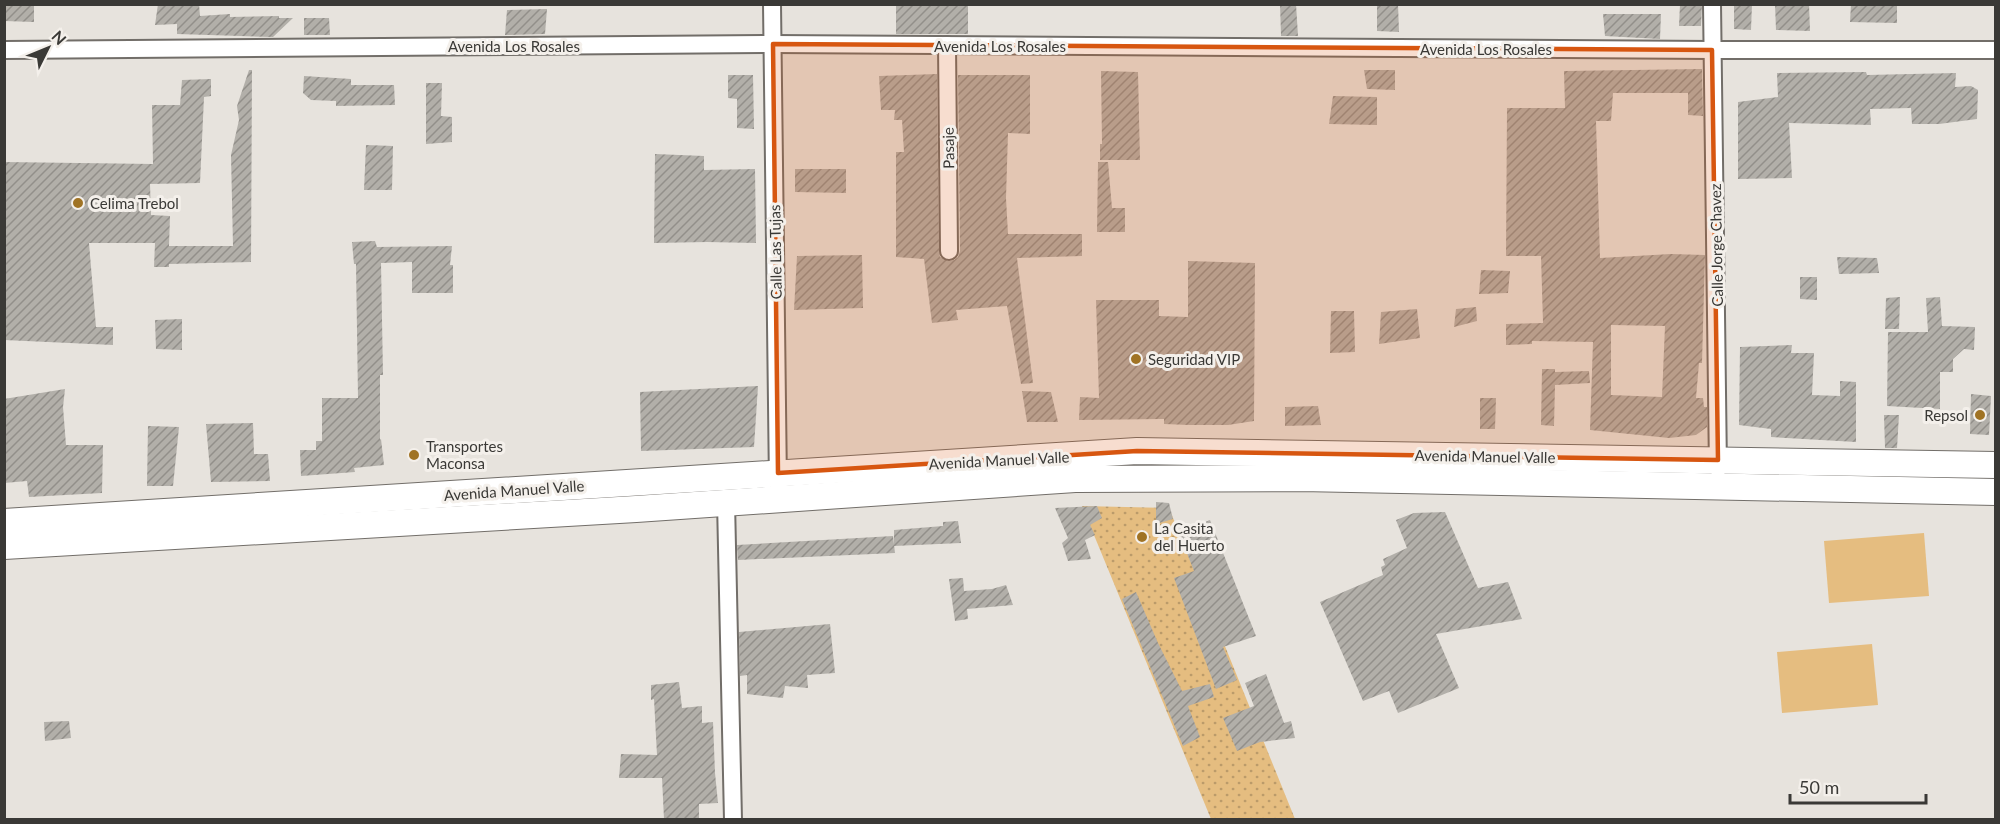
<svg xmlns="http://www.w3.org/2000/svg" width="2000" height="824" font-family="Lato,sans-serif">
<defs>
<pattern id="grass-dots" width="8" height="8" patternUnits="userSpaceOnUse" patternTransform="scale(1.5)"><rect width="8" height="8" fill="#e5bd80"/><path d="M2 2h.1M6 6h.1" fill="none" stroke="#bb9b6a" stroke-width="1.8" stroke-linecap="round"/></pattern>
<pattern id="building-hatch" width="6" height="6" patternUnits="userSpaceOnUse" patternTransform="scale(1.5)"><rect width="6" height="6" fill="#b2afa9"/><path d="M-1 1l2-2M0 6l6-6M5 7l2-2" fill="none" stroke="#928f8a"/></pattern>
</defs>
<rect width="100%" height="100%" fill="#e7e3dd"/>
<polygon fill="url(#grass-dots)" points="1082,506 1169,508 1295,819 1211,819"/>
<g fill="#e5bd80">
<polygon points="1924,533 1929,596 1829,603 1824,541"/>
<polygon points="1872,644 1878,705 1782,713 1777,652"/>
</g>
<g fill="url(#building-hatch)" fill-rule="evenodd">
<polygon points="4,4 34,4 34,22 4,21"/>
<polygon points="158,4 199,4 200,16 230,14 230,17 279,16 279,18 293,18 273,37 177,34 177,24 155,25"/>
<rect x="896" y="4" width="72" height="30"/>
<polygon points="1280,4 1296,4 1298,36 1281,36"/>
<polygon points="1377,4 1398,4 1399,32 1377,31"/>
<polygon points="1680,4 1702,4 1701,26 1679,26"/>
<polygon points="1734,4 1752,4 1751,30 1734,29"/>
<polygon points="1775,4 1809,4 1810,31 1776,30"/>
<polygon points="1851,4 1897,4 1897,23 1850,22"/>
<polygon points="547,9 545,34 505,35 507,10"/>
<polygon points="1603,14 1661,14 1660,39 1605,36"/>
<polygon points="304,18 329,18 330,35 304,35"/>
<path d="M1702 69 1703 116 1688 115V93H1613L1611 121H1596L1600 258 1671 254 1705 255 1702 363H1699L1696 398H1703L1704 407H1707V427L1696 435 1669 438 1590 430 1593 342 1532 341V344L1506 345V324L1543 323 1541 256H1506L1507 108H1565L1564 71ZM1611 325 1665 326 1662 397 1611 395Z"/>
<polygon points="249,70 252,70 251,262 169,264 169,267 154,267 155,243 89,243 96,327 113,327 113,345 4,340 4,162 153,164 152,105 180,105 182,80 211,79 211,96 204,97 200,183 150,184 151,215 170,216 169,246 233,246 231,155 239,120 237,106"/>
<polygon points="1364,70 1395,70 1395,90 1367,89"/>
<polygon points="1101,71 1138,72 1140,160 1100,160 1100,144 1102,144"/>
<polygon points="1866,72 1867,75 1956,73 1955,87 1971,86 1978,90 1977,119 1939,124 1912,124 1911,108 1870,109 1871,125 1789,123 1792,178 1738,179 1738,102 1778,97 1777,73"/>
<polygon points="937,74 939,251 940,257 949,261 954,260 958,257 960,251 958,75 1030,75 1030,134 1008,133 1006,198 1008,234 1082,234 1082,256 1017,258 1033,383 1021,384 1007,306 956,310 958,320 932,323 924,259 896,257 896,152 904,152 902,120 894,120 895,110 881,110 879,76"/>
<polygon points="728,75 753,75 754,129 737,128 737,99 728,98"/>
<polygon points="304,76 351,79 351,85 394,85 395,105 336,106 336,101 311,100 303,93"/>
<polygon points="426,83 442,83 441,116 452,117 452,142 426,144"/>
<polygon points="1333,96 1377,97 1377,125 1329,124"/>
<polygon points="366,145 393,146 392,190 364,190"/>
<polygon points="655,154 704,156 704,170 755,169 756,243 707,242 654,243"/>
<polygon points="1098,162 1108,162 1112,208 1125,208 1125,232 1097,232"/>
<polygon points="795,169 846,169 846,193 795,192"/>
<polygon points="375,241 377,247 452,246 450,265 453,265 453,293 412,293 412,262 381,263 383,375 380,375 380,440 381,439 384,465 354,468 355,472 301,476 300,450 316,450 316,441 322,441 322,398 358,398 356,264 354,264 352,242"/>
<polygon points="862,255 863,308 794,310 797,256"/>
<polygon points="1837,257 1877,258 1879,273 1839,274"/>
<polygon points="1188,261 1255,263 1254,421 1228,425 1189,425 1164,424 1164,419 1079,420 1080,397 1099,398 1096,300 1159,300 1159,316 1188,317"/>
<polygon points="1481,270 1510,271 1508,293 1479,294"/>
<polygon points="1800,277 1817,277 1817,300 1800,299"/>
<polygon points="1900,297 1899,329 1885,329 1886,298"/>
<polygon points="1940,297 1942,326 1975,327 1974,350 1964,349 1953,359 1953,372 1940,372 1940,409 1887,406 1888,332 1928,332 1926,298"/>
<polygon points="1476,307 1477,321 1454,327 1456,309"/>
<polygon points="1417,309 1420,338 1379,344 1381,312"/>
<polygon points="1331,311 1354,311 1355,352 1330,353"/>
<polygon points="182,319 182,350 156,349 155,320"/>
<polygon points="1792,345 1791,353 1814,353 1812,395 1840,396 1840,381 1856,382 1856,442 1771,437 1771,429 1739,425 1740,347"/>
<polygon points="1542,369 1555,369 1555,372 1589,371 1590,383 1555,385 1554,426 1541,425"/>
<polygon points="758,386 754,447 641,451 640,392"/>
<polygon points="65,389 63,407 66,445 103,445 102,493 29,497 27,481 4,483 4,399"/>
<polygon points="1022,391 1051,392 1058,422 1027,422"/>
<polygon points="1971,394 1991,396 1989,435 1970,434"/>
<polygon points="1480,398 1496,398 1495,429 1480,429"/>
<polygon points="1318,406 1321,425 1285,426 1285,407"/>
<polygon points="1884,415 1899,415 1897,448 1885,448"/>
<polygon points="253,423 254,454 268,454 270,481 211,482 206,424"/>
<polygon points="148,426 179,427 173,486 147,486"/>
<polygon points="1156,502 1169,503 1173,519 1156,524"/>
<polygon points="1097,506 1102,518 1090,525 1095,535 1085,540 1091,559 1068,561 1062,543 1068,538 1055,508"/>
<polygon points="1445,512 1478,588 1508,582 1522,619 1436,634 1459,688 1398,713 1389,691 1363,701 1320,602 1383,575 1381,567 1385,565 1383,559 1407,548 1396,520 1414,513"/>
<polygon points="1210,520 1256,636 1223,647 1237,680 1216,689 1174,578 1194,571 1179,533"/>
<polygon points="958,521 961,543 894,546 894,530 943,526 943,522"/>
<polygon points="893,536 895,553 738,560 737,545"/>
<polygon points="963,578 964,591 992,589 1006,585 1013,605 967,609 968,619 955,621 949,579"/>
<polygon points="1136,592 1158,643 1182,691 1210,684 1214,697 1188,706 1200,737 1183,746 1122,599"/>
<polygon points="830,624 835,673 807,675 808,688 785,686 783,698 747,694 747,675 740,676 739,632"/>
<polygon points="1266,674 1284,723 1291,721 1295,738 1260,742 1237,751 1223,718 1254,706 1245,683"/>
<polygon points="679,682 682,708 702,706 702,723 713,722 715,773 718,803 699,804 699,819 664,819 662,778 619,778 621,754 657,755 654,699 651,700 651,685"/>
<polygon points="69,721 71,738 45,741 44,722"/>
</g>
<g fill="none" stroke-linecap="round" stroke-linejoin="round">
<defs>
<g id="street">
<polyline points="772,4 778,484"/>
<polyline points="1712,4 1718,469"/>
<polyline points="947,45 949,251"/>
<polyline points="4,50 773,44 1712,50 1996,50"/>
<polyline points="726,502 733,820"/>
</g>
<g id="primary">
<polyline points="4,522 1137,451 1996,465"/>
<polyline points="4,546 636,509 1075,479 1301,478 1996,492"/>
</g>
</defs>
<use href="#street" stroke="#726e69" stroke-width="20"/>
<use href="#primary" stroke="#726e69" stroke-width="28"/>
<use href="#street" stroke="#fff" stroke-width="16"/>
<use href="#primary" stroke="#fff" stroke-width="26"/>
</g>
<path fill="#d75610" fill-opacity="0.2" stroke="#d75610" stroke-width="4.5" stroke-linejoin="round" d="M773 44 1712 50 1718 460 1137 451 778 473Z"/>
<g fill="#a07324" stroke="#f4f0eb" stroke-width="2">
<circle cx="78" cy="203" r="6"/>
<circle cx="1136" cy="359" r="6"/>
<circle cx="1980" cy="415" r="6"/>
<circle cx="414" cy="455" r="6"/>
<circle cx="1142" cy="537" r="6"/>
</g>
<g text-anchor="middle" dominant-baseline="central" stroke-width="6" stroke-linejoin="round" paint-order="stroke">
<g font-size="15" fill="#3a3936" stroke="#f4f0eb">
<text x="514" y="46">Avenida Los Rosales</text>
<text x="1000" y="46">Avenida Los Rosales</text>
<text x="1486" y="49">Avenida Los Rosales</text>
<text transform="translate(948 148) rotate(-91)">Pasaje</text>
<text transform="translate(1716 245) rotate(-91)">Calle Jorge Chavez</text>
<text transform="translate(775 252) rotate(-91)">Calle Las Tujas</text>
<text transform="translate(1485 456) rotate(1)">Avenida Manuel Valle</text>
<text transform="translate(999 460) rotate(-3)">Avenida Manuel Valle</text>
<text transform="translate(514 490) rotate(-4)">Avenida Manuel Valle</text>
</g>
<g font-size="15" fill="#3a3936" stroke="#f4f0eb" text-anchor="start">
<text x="90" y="203">Celima Trebol</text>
<text x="1148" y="359">Seguridad VIP</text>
<text x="1968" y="415" text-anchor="end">Repsol</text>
<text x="426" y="446">Transportes<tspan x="426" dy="17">Maconsa</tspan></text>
<text x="1154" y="528">La Casita<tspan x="1154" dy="17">del Huerto</tspan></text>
</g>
</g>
<rect width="2000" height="824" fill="none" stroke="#3a3936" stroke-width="12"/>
<g transform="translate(48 48) rotate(47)" stroke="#f4f0eb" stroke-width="4.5" paint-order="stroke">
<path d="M0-4.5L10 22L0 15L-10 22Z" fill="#3a3936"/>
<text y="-9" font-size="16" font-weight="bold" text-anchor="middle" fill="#3a3936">N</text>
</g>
<path d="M1790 794v9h136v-9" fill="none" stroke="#3a3936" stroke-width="3"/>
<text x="1799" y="794" font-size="18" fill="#3a3936" stroke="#f4f0eb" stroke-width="4.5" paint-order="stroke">50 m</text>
</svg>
